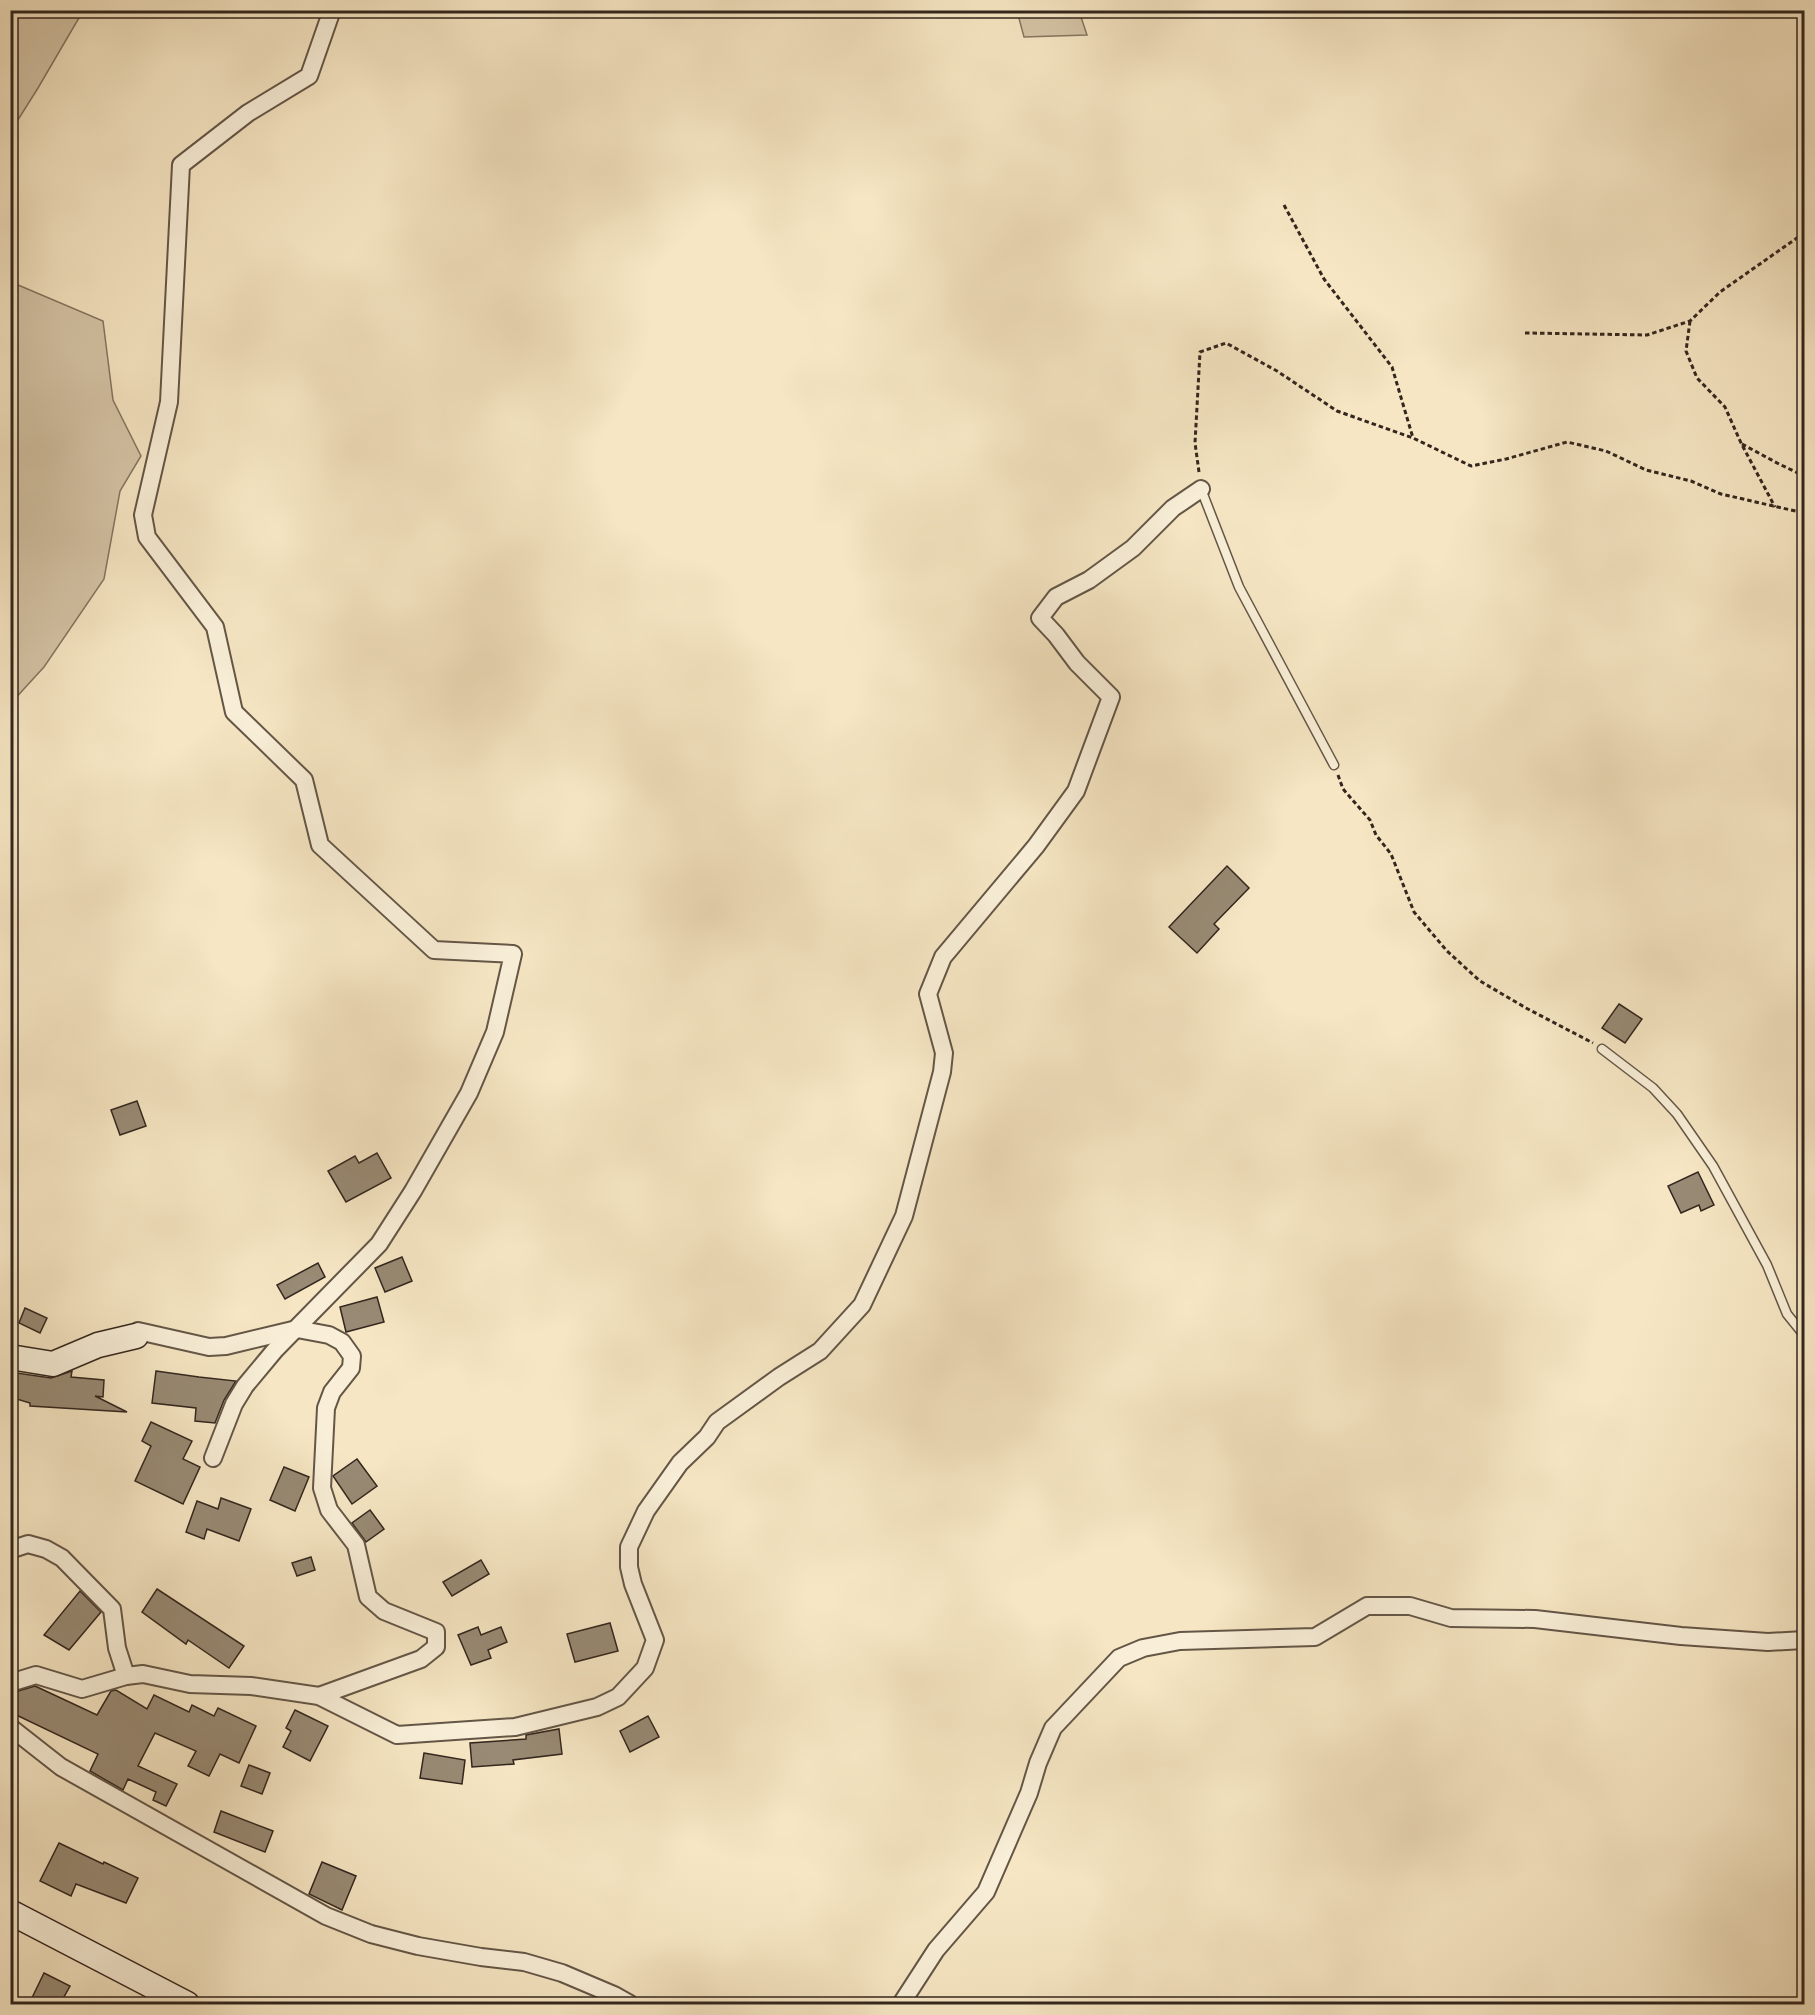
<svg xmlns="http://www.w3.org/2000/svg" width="1815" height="2015" font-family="'IM FELL Great Primer',serif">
<rect width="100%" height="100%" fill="#f6e6c3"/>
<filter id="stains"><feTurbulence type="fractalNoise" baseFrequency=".00333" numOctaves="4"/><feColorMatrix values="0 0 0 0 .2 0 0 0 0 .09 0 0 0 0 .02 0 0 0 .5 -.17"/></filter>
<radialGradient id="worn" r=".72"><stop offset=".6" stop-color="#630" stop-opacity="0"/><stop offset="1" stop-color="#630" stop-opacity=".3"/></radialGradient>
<g fill="#d5c5a7" stroke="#847662" stroke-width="1.5">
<polygon points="11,10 83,11 38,88 11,131"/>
<polygon points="1017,11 1079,11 1087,35 1024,37"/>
<polygon points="11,282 103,321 113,400 141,456 120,491 104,579 44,667 11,703"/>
</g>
<g fill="#988a74" stroke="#33261e" stroke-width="1.5">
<polygon points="1227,866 1249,888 1214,924 1219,929 1197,953 1169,927"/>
<polygon points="1619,1004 1642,1019 1625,1043 1602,1028"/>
<polygon points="137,1101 146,1126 120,1135 111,1110"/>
<polygon points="377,1153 391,1178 346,1202 328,1171 355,1156 359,1163"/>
<polygon points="1698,1172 1714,1205 1701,1211 1699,1205 1681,1213 1668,1186"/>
<polygon points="402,1257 412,1281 385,1292 375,1268"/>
<polygon points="318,1263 325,1277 285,1299 277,1285"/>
<polygon points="377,1297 384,1322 346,1332 340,1307"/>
<polygon points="25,1308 47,1318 40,1333 19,1323"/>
<polygon points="72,1371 71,1377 104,1380 103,1397 95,1396 127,1412 30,1406 30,1403 10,1397 10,1372 51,1378"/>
<polygon points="156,1371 199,1377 236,1381 224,1400 215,1423 195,1421 196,1408 152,1403"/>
<polygon points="151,1422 192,1441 183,1459 200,1467 183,1504 135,1481 151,1446 142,1441"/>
<polygon points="357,1459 377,1486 352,1504 333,1476"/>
<polygon points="284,1467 309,1477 295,1511 270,1500"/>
<polygon points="221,1498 251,1509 239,1541 207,1529 204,1539 186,1532 197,1501 218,1509"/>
<polygon points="370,1510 384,1529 366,1542 352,1523"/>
<polygon points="311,1557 315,1570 297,1576 292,1563"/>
<polygon points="481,1560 489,1574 452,1596 443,1582"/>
<polygon points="157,1589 244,1646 229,1668 188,1640 186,1644 142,1612"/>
<polygon points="80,1591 101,1612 69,1650 44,1635"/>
<polygon points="610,1623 618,1651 575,1662 567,1634"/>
<polygon points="478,1627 481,1635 501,1627 507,1642 488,1650 491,1658 471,1665 458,1635"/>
<polygon points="35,1686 97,1715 111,1691 116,1690 147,1709 154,1695 189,1712 192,1705 214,1716 218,1708 256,1726 239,1763 220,1754 209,1776 188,1766 196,1751 155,1733 138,1766 177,1784 166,1806 153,1800 156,1792 128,1779 123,1790 90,1771 98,1754 10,1712 10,1693 17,1694 18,1691"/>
<polygon points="295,1710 328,1726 310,1761 283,1747 291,1731 286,1728"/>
<polygon points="648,1716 659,1737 630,1752 620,1731"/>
<polygon points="559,1729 562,1754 513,1760 514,1764 472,1767 470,1743 526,1739 526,1735"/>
<polygon points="424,1753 465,1760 462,1784 420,1778"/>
<polygon points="249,1765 270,1773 262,1794 241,1786"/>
<polygon points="221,1811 273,1831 265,1852 214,1832"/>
<polygon points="59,1843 103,1864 104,1862 138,1878 126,1903 76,1884 71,1896 40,1881"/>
<polygon points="322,1862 356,1876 342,1910 309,1894"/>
<polygon points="44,1973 70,1986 60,2004 29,2004"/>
</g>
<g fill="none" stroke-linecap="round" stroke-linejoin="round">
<defs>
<g id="lane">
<polyline points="1201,489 1239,587 1334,765"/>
<polyline points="1602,1049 1653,1088 1677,1114 1713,1166 1767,1265 1787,1314 1804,1335"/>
</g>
<g id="street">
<polyline points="136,1336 138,1331 209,1347 226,1346 297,1329 329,1335 342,1342 352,1356 351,1368 332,1392 326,1408 322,1488 329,1510 356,1545 368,1597 384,1611 436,1632 436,1647 421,1659 319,1696"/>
<polyline points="213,1458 234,1404 245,1386 275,1350 379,1244 413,1191 469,1093 495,1032 513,954 434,950 320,845 304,780 234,712 215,627 147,537 143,515 169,402 181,165 248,113 309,76 332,10"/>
<polyline points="10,1550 28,1544 46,1549 62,1558 112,1609 117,1648 126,1676"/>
<polyline points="10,1683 36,1675 82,1689 126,1676 143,1674 190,1684 251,1686 319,1696 397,1735 515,1727 597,1707 618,1697 645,1668 655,1640 633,1584 629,1567 629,1547 646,1511 680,1463 707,1437 717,1422 779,1377 820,1351 862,1305 904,1216 942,1072 944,1053 928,994 943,957 1036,846 1076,791 1111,697 1077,663 1056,635 1040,618 1056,597 1089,580 1133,548 1173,508 1201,489"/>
<polyline points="10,1727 61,1767 326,1916 371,1934 418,1946 481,1957 524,1962 562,1973 614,1995 630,2004"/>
<polyline points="901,2004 936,1950 986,1892 1029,1793 1038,1763 1053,1728 1119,1658 1143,1648 1180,1641 1315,1637 1367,1606 1410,1606 1451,1618 1535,1619 1681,1636 1768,1642 1804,1640"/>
</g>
<g id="secondary">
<polyline points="10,1357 53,1364 98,1345 136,1336"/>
<polyline points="10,1912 187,2004"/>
</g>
</defs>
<use href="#lane" stroke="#645647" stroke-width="11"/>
<use href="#street" stroke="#645647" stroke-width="20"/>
<use href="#secondary" stroke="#33261e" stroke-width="27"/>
<g stroke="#33261e" stroke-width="3" stroke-dasharray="4.5 3" stroke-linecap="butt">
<polyline points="1284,205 1324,279 1392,367 1413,438"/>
<polyline points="1690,321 1686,351 1697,378 1725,407 1741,443 1775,507"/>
<polyline points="1525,333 1647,335 1690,321 1720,292 1804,233"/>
<polyline points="1742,444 1779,464 1804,476"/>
<polyline points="1199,472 1195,443 1200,352 1226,343 1277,371 1337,411 1413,438 1471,466 1506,459 1567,442 1606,451 1646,470 1691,481 1721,494 1804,513"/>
<polyline points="1338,775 1343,789 1370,820 1376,835 1391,854 1414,912 1447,951 1480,981 1526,1008 1593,1043"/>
</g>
<use href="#lane" stroke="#f9efd8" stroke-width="8"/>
<use href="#street" stroke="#f9efd8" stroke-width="16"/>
<use href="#secondary" stroke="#f9efd8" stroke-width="24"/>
</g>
<rect width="1815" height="2015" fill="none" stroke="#f6e6c3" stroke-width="36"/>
<rect x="12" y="12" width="1791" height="1991" fill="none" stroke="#33261e" stroke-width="3"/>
<rect x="18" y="18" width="1779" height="1979" fill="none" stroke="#33261e" stroke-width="1.5"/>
<rect width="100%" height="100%" filter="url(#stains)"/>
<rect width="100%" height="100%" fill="url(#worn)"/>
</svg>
